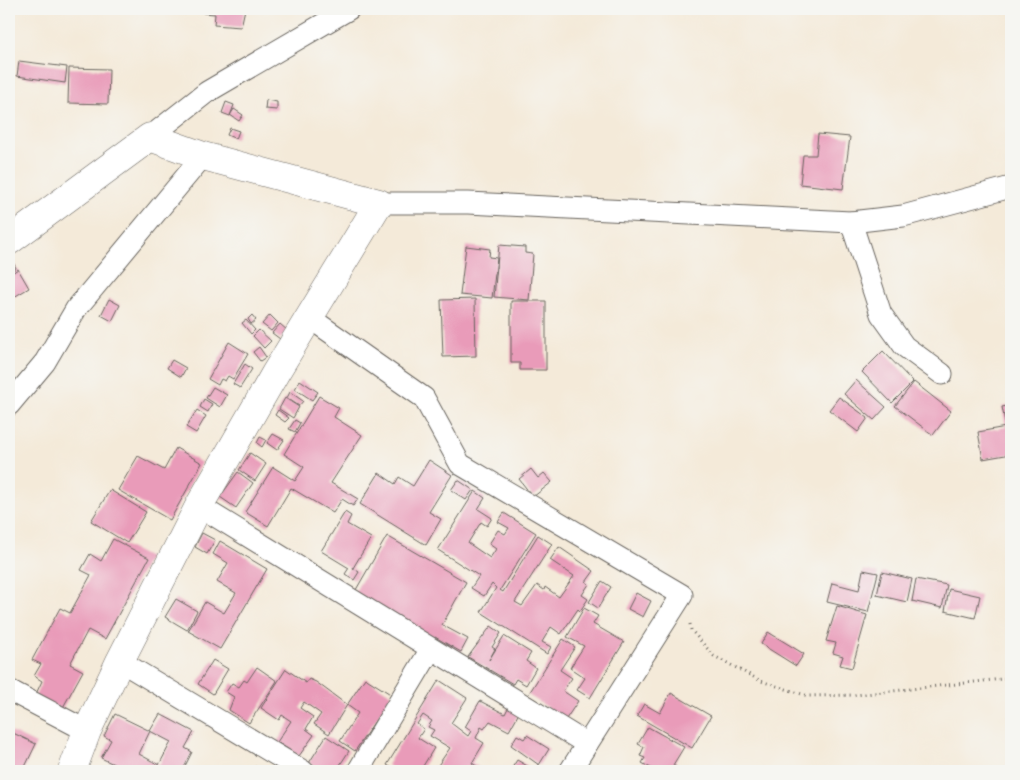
<svg xmlns="http://www.w3.org/2000/svg" width="1020" height="780" font-family="Itim,sans-serif">
<rect width="100%" height="100%" fill="#f6f6f2"/>
<filter id="ink" filterUnits="userSpaceOnUse"><feTurbulence type="fractalNoise" baseFrequency=".02" numOctaves="2"/><feDisplacementMap in="SourceGraphic" scale="10" xChannelSelector="R" yChannelSelector="G"/><feConvolveMatrix kernelMatrix="1 2 1 2 8 2 1 2 1" color-interpolation-filters="sRGB"/></filter>
<filter id="wash" filterUnits="userSpaceOnUse"><feTurbulence type="fractalNoise" baseFrequency=".0096" numOctaves="4" result="noise"/><feDisplacementMap in="SourceGraphic" scale="20" xChannelSelector="R" yChannelSelector="G"/><feGaussianBlur stdDeviation="1.12" result="paint"/><feColorMatrix in="noise" values="0 0 0 0 0 0 0 0 0 0 0 0 0 0 0 0 0 1.4 0 .05"/><feComposite in="paint" operator="in"/></filter>
<g filter="url(#wash)">
<rect width="100%" height="100%" fill="#f4ead9"/>
<g id="blocks">
<g fill="#e99bb9" fill-rule="evenodd">
<polygon points="203,9 245,9 241,27 214,25 215,14 203,13"/>
<polygon points="19,61 67,67 65,83 17,76"/>
<polygon points="69,68 109,69 108,104 68,103"/>
<polygon points="266,100 277,102 277,110 265,109"/>
<polygon points="226,102 234,105 230,116 222,113"/>
<polygon points="234,109 243,115 239,121 230,115"/>
<polygon points="230,128 239,131 236,139 227,135"/>
<polygon points="818,134 850,137 843,189 800,184 803,155 816,155"/>
<polygon points="499,245 525,247 525,253 533,254 529,300 494,297"/>
<polygon points="466,246 490,249 489,257 497,258 492,298 460,295"/>
<polygon points="14,264 16,268 9,272 9,267"/>
<polygon points="18,269 29,288 9,300 9,275"/>
<polygon points="109,299 120,305 112,321 101,315"/>
<polygon points="475,299 476,356 443,357 441,300"/>
<polygon points="511,301 546,301 546,370 520,370 520,363 511,363"/>
<polygon points="252,315 256,320 251,324 248,319"/>
<polygon points="270,315 278,323 271,331 262,324"/>
<polygon points="246,320 255,330 251,334 242,323"/>
<polygon points="280,324 288,331 280,339 272,333"/>
<polygon points="259,330 271,341 264,348 253,336"/>
<polygon points="229,342 248,354 233,379 228,376 225,381 221,379 218,385 208,379"/>
<polygon points="259,347 266,357 260,361 253,352"/>
<polygon points="883,351 913,382 892,403 862,372"/>
<polygon points="172,360 186,368 181,377 167,368"/>
<polygon points="245,364 252,369 240,388 233,384"/>
<polygon points="300,380 318,392 312,400 295,389"/>
<polygon points="856,380 886,407 874,420 844,394"/>
<polygon points="914,382 951,411 933,435 895,406"/>
<polygon points="213,387 227,395 220,407 206,398"/>
<polygon points="290,392 303,401 299,406 287,398"/>
<polygon points="319,396 339,408 334,417 362,435 331,483 358,499 353,506 342,499 333,513 291,488 268,526 245,512 273,467 295,481 304,467 284,454"/>
<polygon points="839,397 868,418 858,432 829,410"/>
<polygon points="285,398 299,407 293,418 279,409"/>
<polygon points="204,399 212,404 208,412 200,407"/>
<polygon points="1011,405 1011,454 983,459 978,432 1006,427 1002,407"/>
<polygon points="197,410 206,416 196,433 186,427"/>
<polygon points="278,410 289,418 285,422 275,415"/>
<polygon points="295,420 300,423 295,432 289,429"/>
<polygon points="273,434 284,440 277,450 267,443"/>
<polygon points="260,437 266,440 262,447 257,443"/>
<polygon points="176,448 202,463 170,520 118,490 138,456 164,470"/>
<polygon points="250,453 266,464 255,481 239,470"/>
<polygon points="429,460 452,475 429,512 441,519 426,545 360,504 379,473 395,484 399,477 413,486"/>
<polygon points="531,469 538,478 544,473 552,482 533,497 519,479"/>
<polygon points="238,472 253,483 236,508 220,497"/>
<polygon points="458,480 473,490 466,500 451,490"/>
<polygon points="110,490 146,512 127,543 91,521"/>
<polygon points="475,491 485,498 478,509 492,518 487,526 481,522 468,543 490,558 496,549 489,544 498,530 505,534 509,528 498,522 504,513 536,533 500,590 503,592 538,535 552,544 515,602 522,606 537,585 544,590 545,587 559,597 574,576 550,560 559,547 594,571 586,582 589,584 582,595 588,599 580,611 578,609 561,634 551,627 542,642 551,647 547,654 481,612 496,588 492,584 484,596 471,588 479,576 438,550"/>
<polygon points="345,512 351,516 347,524 371,538 353,568 359,572 354,580 345,574 349,568 321,551"/>
<polygon points="202,533 215,540 207,554 195,547"/>
<polygon points="387,536 466,582 442,625 468,639 461,652 435,637 432,641 353,595"/>
<polygon points="113,539 149,558 105,639 88,630 70,664 83,671 61,711 35,696 42,681 34,676 41,664 32,660 60,608 70,613 91,575 81,570 90,554 101,561"/>
<polygon points="220,541 267,569 220,649 188,631 205,602 224,613 236,593 217,582 228,563 213,554"/>
<polygon points="863,570 878,573 868,612 827,602 832,583 859,590"/>
<polygon points="882,572 912,579 907,602 877,595"/>
<polygon points="916,579 947,585 942,608 912,601"/>
<polygon points="602,581 611,587 598,608 589,602"/>
<polygon points="949,589 980,596 975,618 945,611"/>
<polygon points="636,593 651,601 643,617 628,609"/>
<polygon points="176,599 197,611 187,630 165,617"/>
<polygon points="837,606 867,615 852,668 840,665 843,656 833,653 836,643 826,641"/>
<polygon points="584,608 598,616 593,624 624,642 590,698 577,690 585,678 570,668 584,646 567,637"/>
<polygon points="491,626 501,633 492,647 495,649 489,660 504,636 531,653 526,661 536,668 526,685 516,679 513,684 468,657"/>
<polygon points="768,632 804,654 796,666 761,644"/>
<polygon points="563,639 575,647 560,670 572,678 563,691 578,701 566,719 528,695"/>
<polygon points="213,660 228,669 213,694 198,684"/>
<polygon points="257,667 277,681 249,723 229,710 234,697 226,692 232,683 239,687 244,680 247,682"/>
<polygon points="286,669 306,683 309,679 316,682 347,705 329,734 314,724 321,714 304,702 300,708 313,717 306,729 314,735 299,756 277,742 291,721 282,715 279,720 261,708"/>
<polygon points="365,678 392,695 355,751 340,741 358,713 347,705"/>
<polygon points="439,680 467,698 451,723 468,736 471,731 465,727 480,701 505,714 508,708 519,713 509,731 490,721 484,729 481,727 476,738 484,743 472,763 484,771 434,771 450,748 430,736 434,730 428,727 432,721 423,715 417,724 424,729 418,738 434,748 420,771 397,771 387,765"/>
<polygon points="671,693 711,716 692,748 637,716 644,704 660,713"/>
<path d="M115 714 150 731 160 714 194 732 185 748 192 752 183 770 186 771H128L101 758 111 740 104 736ZM150 731 171 742 159 765 139 754Z"/>
<polygon points="648,727 684,747 673,765 679,769 678,771 656,771 642,763 645,758 640,756 644,747 638,744"/>
<polygon points="11,732 36,744 23,771 9,771 9,737"/>
<polygon points="517,735 524,739 527,735 549,749 539,765 511,745"/>
<polygon points="326,736 349,751 336,771 322,771 309,763"/>
<polygon points="517,760 536,771 510,771"/>
<polygon points="255,766 263,771 252,771"/>
</g>
</g>
</g>
<g filter="url(#ink)">
<use href="#blocks" fill-opacity="0" stroke="#68645e" stroke-width="1"/>
<g fill="none" stroke-linecap="round" stroke-linejoin="round">
<defs>
<g id="street">
<polyline points="150,137 207,92 349,9"/>
<polyline points="379,203 468,203 851,222 903,216 1011,187"/>
<polyline points="851,222 881,314 904,346 942,374"/>
<polyline points="310,318 424,398 460,464 682,595 570,771"/>
<polyline points="9,405 45,362 76,309 203,156"/>
<polyline points="199,506 587,744"/>
<polyline points="120,661 303,771"/>
<polyline points="9,690 87,731"/>
<polyline points="358,771 431,649"/>
</g>
<polyline id="secondary" points="9,241 150,137 203,156 379,203 276,372 199,506 120,661 87,731 72,771"/>
</defs>
<use href="#street" stroke="#68645e" stroke-width="23"/>
<use href="#secondary" stroke="#68645e" stroke-width="29"/>
<polyline stroke="#68645e" stroke-width="3" stroke-dasharray="1 4" stroke-linecap="butt" points="690,624 691,630 714,656 761,681 808,696 856,695 1011,678"/>
<use href="#street" stroke="#fff" stroke-width="21"/>
<use href="#secondary" stroke="#fff" stroke-width="28"/>
</g>
</g>
<rect width="1020" height="780" fill="none" stroke="#f6f6f2" stroke-width="30"/>
</svg>
